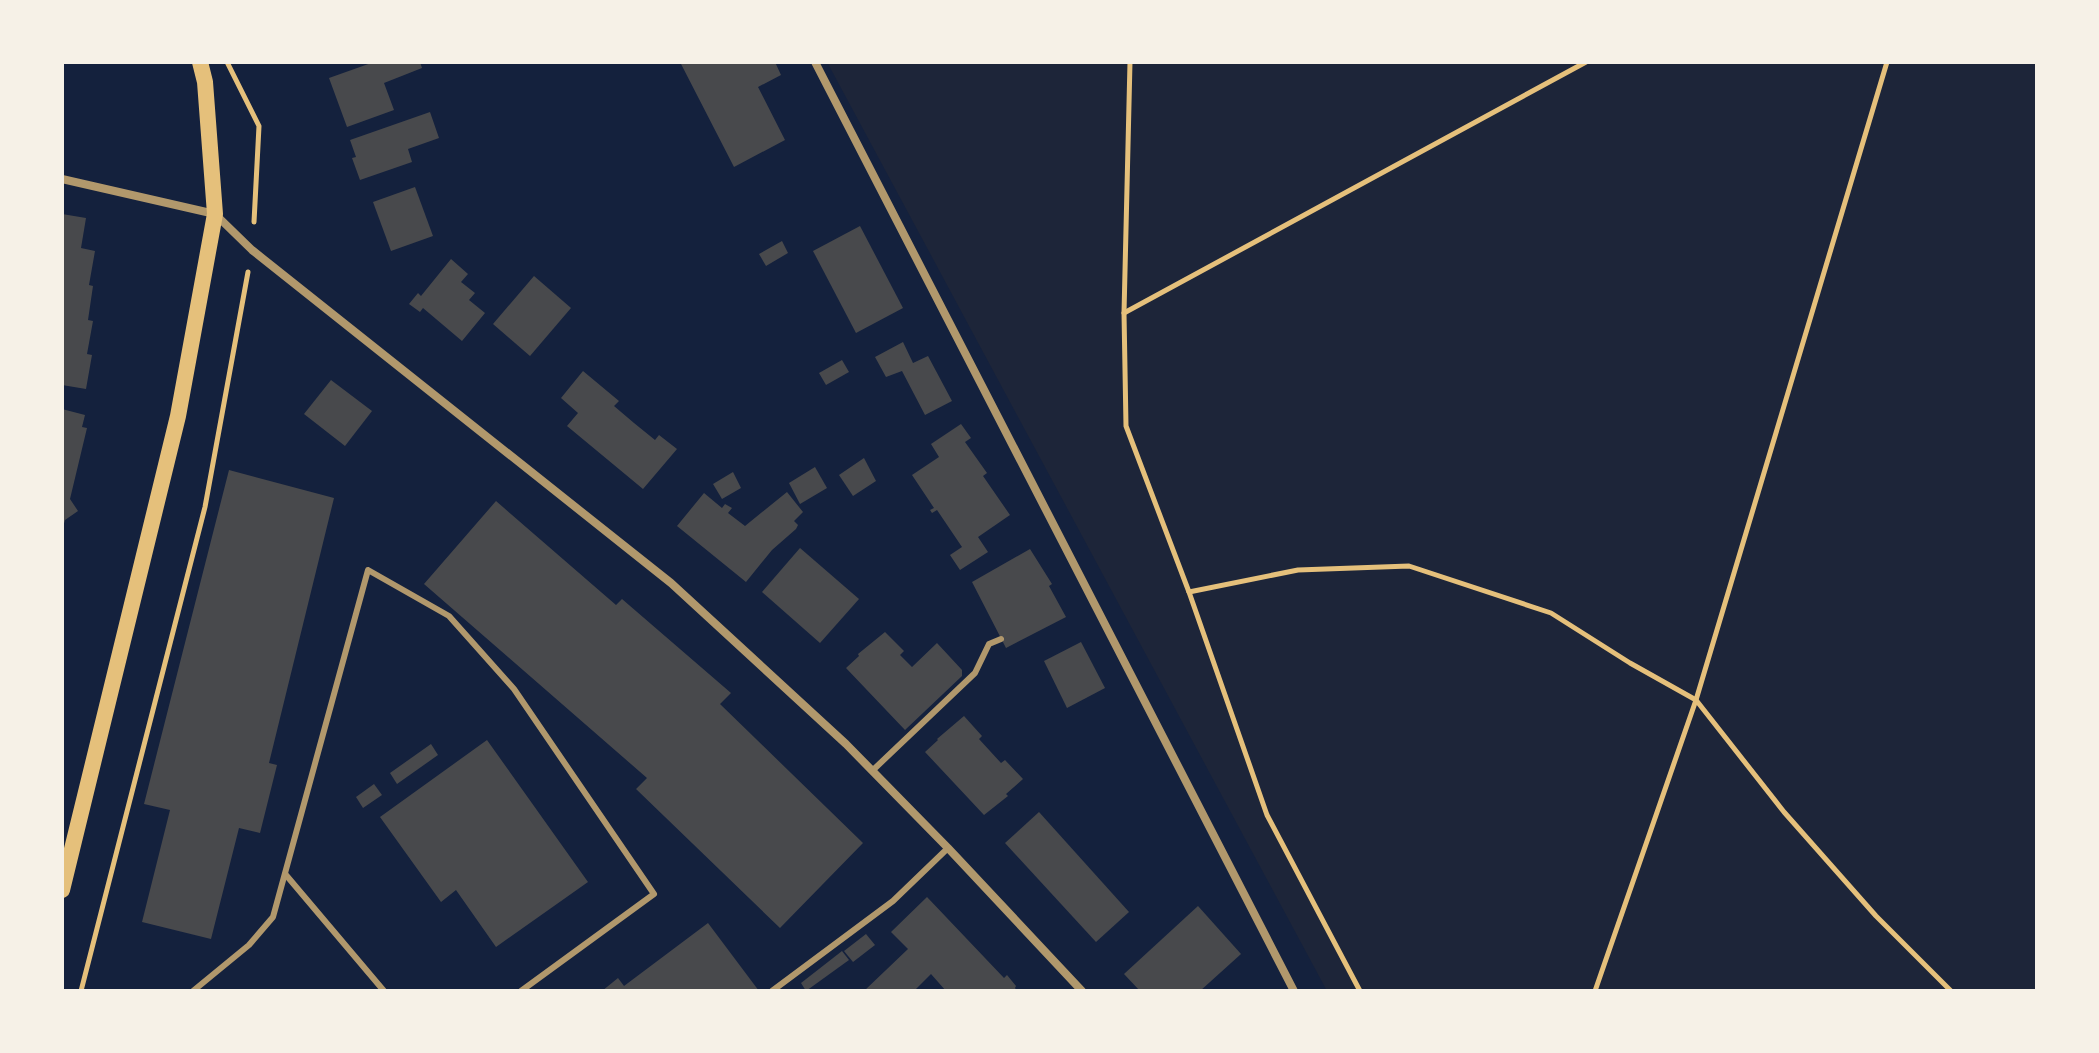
<svg xmlns="http://www.w3.org/2000/svg" width="2099" height="1053" font-family="Jost,sans-serif">
<rect width="100%" height="100%" fill="#14213d"/>
<polygon fill="#1d2539" points="827,62 2037,62 2037,991 1327,991"/>
<g fill="#48494c">
<polygon points="374,62 420,62 422,68 384,83 394,110 347,127 329,78"/>
<polygon points="680,62 775,62 781,75 758,87 785,140 734,167"/>
<polygon points="430,112 439,138 408,149 412,162 360,180 352,158 356,157 350,140"/>
<polygon points="415,187 433,236 391,251 373,202"/>
<polygon points="62,214 86,218 81,248 95,251 89,285 93,286 88,320 93,321 87,354 92,355 86,389 62,385"/>
<polygon points="860,226 903,308 856,333 813,251"/>
<polygon points="782,241 788,253 766,266 759,254"/>
<polygon points="451,259 468,274 461,282 475,293 469,300 485,313 462,341 423,308 420,312 409,304 418,293 421,296"/>
<polygon points="534,276 571,308 530,356 493,324"/>
<polygon points="903,342 913,363 928,356 952,401 925,415 902,371 886,377 875,357"/>
<polygon points="842,360 849,372 826,385 819,373"/>
<polygon points="583,371 619,401 614,406 634,423 655,440 659,435 677,449 643,489 567,426 578,413 561,398"/>
<polygon points="331,380 372,411 345,446 304,414"/>
<polygon points="62,409 85,415 82,427 87,428 70,499 78,511 65,520 63,527"/>
<polygon points="961,424 971,438 965,442 987,473 983,476 1010,515 978,537 988,552 960,570 950,555 962,547 937,510 932,513 930,510 934,508 912,475 939,457 931,444"/>
<polygon points="864,458 876,481 853,496 839,475"/>
<polygon points="815,467 827,488 800,504 789,483"/>
<polygon points="229,470 334,498 269,763 277,765 260,833 239,828 211,939 142,922 170,810 144,804"/>
<polygon points="733,472 741,488 722,499 713,484"/>
<polygon points="787,492 803,512 794,521 798,525 796,529 772,550 746,582 677,526 704,493 722,508 725,504 732,508 728,513 745,526"/>
<polygon points="496,501 616,605 622,599 731,693 720,704 863,843 780,928 636,789 647,778 424,584"/>
<polygon points="800,548 859,599 820,643 762,592"/>
<polygon points="1030,549 1052,584 1049,586 1066,617 1006,648 972,582"/>
<polygon points="885,632 904,651 900,655 912,667 937,643 962,670 962,676 905,730 846,668 859,656 858,654"/>
<polygon points="1081,642 1105,688 1067,708 1044,661"/>
<polygon points="964,716 982,736 979,739 1001,763 1005,760 1023,779 1006,794 1008,796 984,815 925,752 938,740 937,739"/>
<polygon points="487,740 588,882 496,947 456,890 441,902 380,817"/>
<polygon points="431,744 438,755 397,784 390,773"/>
<polygon points="374,784 382,795 363,808 356,797"/>
<polygon points="1039,812 1129,912 1096,942 1005,843"/>
<polygon points="927,897 1004,978 1007,975 1016,986 1015,988 1017,991 946,991 931,974 914,991 864,991 908,949 891,932"/>
<polygon points="1198,906 1241,954 1200,991 1140,991 1124,974"/>
<polygon points="708,923 759,991 602,991 618,978 624,986"/>
<polygon points="866,934 875,945 853,962 844,951"/>
<polygon points="842,951 849,960 806,991 801,983"/>
</g>
<g fill="none" stroke-linecap="round" stroke-linejoin="round">
<g stroke="#e5c07b" stroke-width="5">
<polyline points="1130,62 1124,313 1126,426 1189,592 1267,815 1360,991"/>
<polyline points="228,64 259,126 254,222"/>
<polyline points="1124,313 1586,62"/>
<polyline points="1189,592 1298,570 1409,566 1551,613 1630,663 1696,700 1784,812 1876,916 1951,991"/>
<polyline points="81,991 205,507 248,272"/>
<polyline points="1595,991 1696,700 1887,62"/>
</g>
<g stroke="#b1986c" stroke-width="6">
<polyline points="872,771 975,673 989,644 1001,639"/>
<polyline points="286,875 384,991"/>
<polyline points="193,991 249,945 273,917 368,570 449,616 514,689 654,894 521,991"/>
<polyline points="772,991 893,901 948,848"/>
</g>
<g stroke="#b1986c" stroke-width="8">
<polyline points="815,62 1294,991"/>
<polyline points="62,179 215,214 252,250 671,583 846,744 948,848 1082,991"/>
</g>
<polyline stroke="#e5c07b" stroke-width="16" points="62,890 178,416 215,214 205,82 200,62"/>
</g>
<rect width="2099" height="1053" fill="none" stroke="#f6f1e7" stroke-width="128"/>
</svg>
